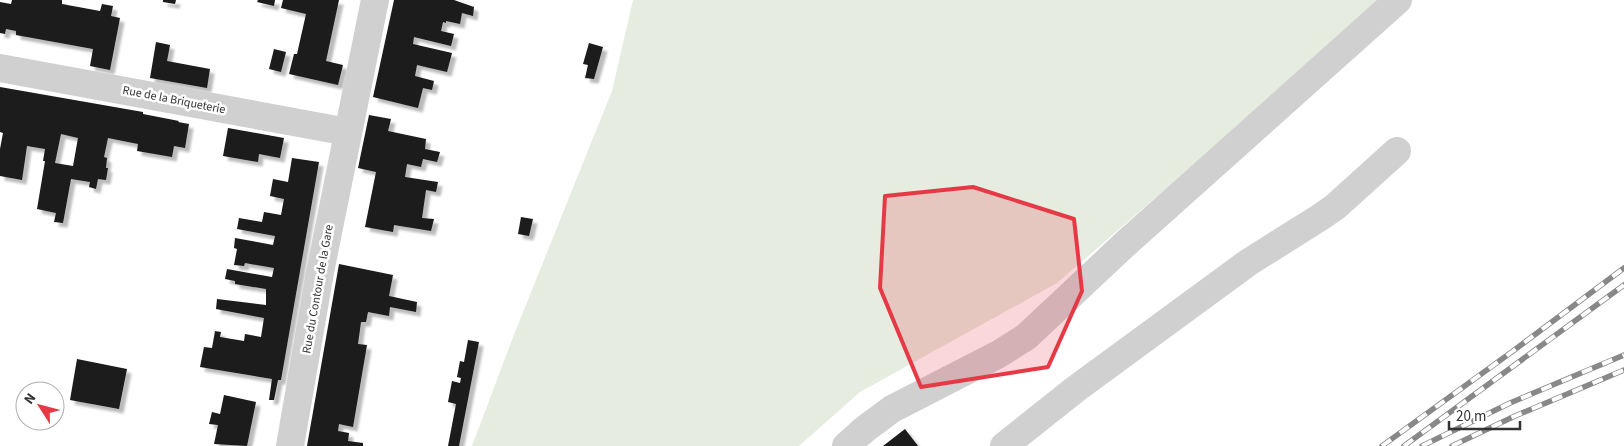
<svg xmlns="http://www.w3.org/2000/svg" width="1624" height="446" font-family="'Source Sans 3',sans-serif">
<defs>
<filter id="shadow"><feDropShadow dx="4.5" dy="4.5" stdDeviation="1" flood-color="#0004"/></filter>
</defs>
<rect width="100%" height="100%" fill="#fff"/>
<polygon fill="#e6ecdf" points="633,0 1384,0 1057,283 860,392 799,446 472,446 513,337 612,91"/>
<g fill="#1a1a1a" fill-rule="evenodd" filter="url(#shadow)">
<polygon points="12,0 62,0 62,4 100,11 102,4 113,6 111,16 120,18 110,70 90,66 93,49 16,35 16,31 6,29 5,34 0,33 0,2 11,4"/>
<polygon points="163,0 176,0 175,4 163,2"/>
<polygon points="258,0 275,0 274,6 257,2"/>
<polygon points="283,0 339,0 326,61 343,65 338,85 289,74 294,54 297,54 306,14 281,8"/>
<polygon points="394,0 454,0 474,7 473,16 462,13 460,24 446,21 446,23 443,22 441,31 454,34 451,46 414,37 413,44 452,53 447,72 417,65 415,76 434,81 432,90 423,88 418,108 373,97"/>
<polygon points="156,42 170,45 167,61 210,69 207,88 150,78"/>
<polygon points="589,43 603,47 594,79 585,78 588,65 583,64"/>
<polygon points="274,49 286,52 281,72 269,69"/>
<path d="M0 87 143 112V114L179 121 178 122 189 124 185 148 174 146 172 157 137 151 138 144 108 138 104 157 107 158 106 168H108L106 180 98 179 96 189 89 187 90 182 71 179 63 223 54 222 56 213 37 209 45 161H43L45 149 27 146 22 180 0 176V149L3 133 0 132ZM61 134 78 138 73 166 55 163Z"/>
<polygon points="369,115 391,119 388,131 426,139 425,149 440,152 437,162 423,159 421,167 407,164 405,177 438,182 436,192 426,190 422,218 434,219 431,231 394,225 393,232 365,227 376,172 358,168"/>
<polygon points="228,128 284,138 280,158 259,154 258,162 223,156"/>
<polygon points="292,158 319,162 281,380 278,380 274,400 269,400 272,379 200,367 204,347 212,348 215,331 221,332 220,337 244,341 245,334 261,337 264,318 216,309 217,299 266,305 266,289 235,284 235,281 225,279 227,269 272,277 274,268 245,263 244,266 234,265 237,249 234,248 235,238 273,245 275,236 237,229 239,218 262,222 264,212 281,215 284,199 270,196 273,179 288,182"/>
<polygon points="521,217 533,219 529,236 518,234"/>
<polygon points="339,264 393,275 389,296 417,302 416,312 390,307 389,316 368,312 366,322 361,322 358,344 367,345 353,427 339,424 338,431 349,433 348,441 363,443 363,446 307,446"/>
<polygon points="468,340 479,342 459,446 448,446 456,404 448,402 452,381 460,383 461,378 457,377 460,361 464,362"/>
<polygon points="77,359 127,369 119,409 70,400"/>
<polygon points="224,395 256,402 247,446 214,444 218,425 209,424 212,412 220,414"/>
<polygon points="905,429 918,446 883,446"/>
</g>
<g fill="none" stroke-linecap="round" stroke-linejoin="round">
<g stroke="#d0d0d0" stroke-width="28">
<polyline points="0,68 348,132"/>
<polyline points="290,446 320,272 375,0"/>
<polyline points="846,446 865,429 892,409 999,354 1026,337 1124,245 1398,0"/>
<polyline points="1004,446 1077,388 1249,262 1319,218 1335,207 1397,151"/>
</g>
<defs>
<g id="rail">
<polyline points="1382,446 1513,351 1624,268"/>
<polyline points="1404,446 1624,285"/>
<polyline points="1422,446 1510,403 1624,355"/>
<polyline points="1452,446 1515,416 1624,370"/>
</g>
</defs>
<use href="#rail" stroke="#888" stroke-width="5.5"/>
<use href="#rail" stroke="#fff" stroke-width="4" stroke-dasharray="11" stroke-linecap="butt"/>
</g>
<path fill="#e63946" fill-opacity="0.2" stroke="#e63946" stroke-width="4" stroke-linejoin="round" d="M973 187 1074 219 1082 291 1048 367 921 387 880 288 885 196Z"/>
<g text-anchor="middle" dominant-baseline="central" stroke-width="5" stroke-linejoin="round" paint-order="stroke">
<g font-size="12" fill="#333" stroke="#fff">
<text transform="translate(174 100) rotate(11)">Rue de la Briqueterie</text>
<text transform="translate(318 289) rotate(-80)">Rue du Contour de la Gare</text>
</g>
</g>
<g transform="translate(40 406) rotate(306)"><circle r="24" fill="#ffffff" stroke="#adadad"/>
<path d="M0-4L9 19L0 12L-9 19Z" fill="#e63946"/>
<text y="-8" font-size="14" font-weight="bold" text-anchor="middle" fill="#333333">N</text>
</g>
<path d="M1449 421v8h71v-8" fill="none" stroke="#333333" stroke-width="2.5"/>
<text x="1456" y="421" font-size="15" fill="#333333" stroke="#ffffff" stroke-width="4" paint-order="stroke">20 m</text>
</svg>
